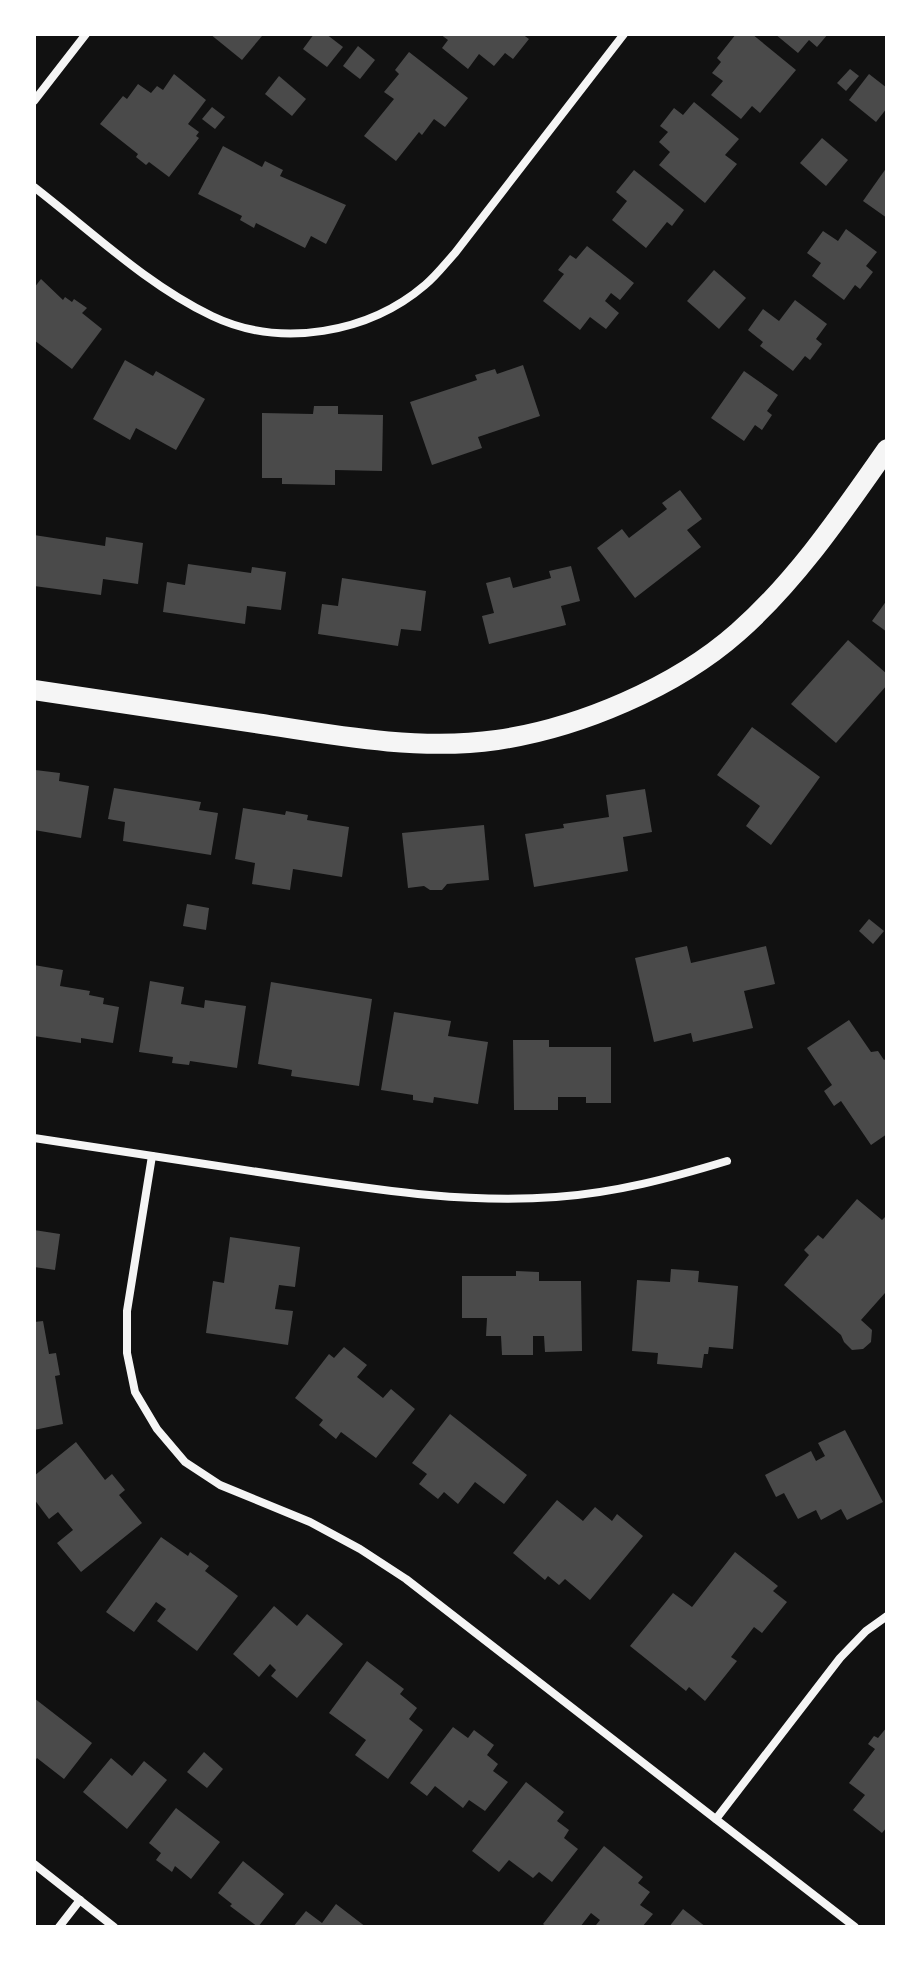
<svg xmlns="http://www.w3.org/2000/svg" width="921" height="1961" font-family="'PT Serif',serif">
<rect width="100%" height="100%" fill="#111"/>
<g fill="#4a4a4a">
<polygon points="210,34 260,34 262,36 242,60"/>
<polygon points="314,34 326,34 343,47 327,67 303,49"/>
<polygon points="440,34 522,34 529,39 513,59 505,53 494,66 479,54 468,69 442,48 448,40"/>
<polygon points="736,34 752,34 796,70 760,113 752,106 741,119 711,95 723,81 712,73 721,62 717,58"/>
<polygon points="775,34 828,34 817,47 809,40 798,53"/>
<polygon points="358,46 375,60 360,79 343,66"/>
<polygon points="409,52 468,98 445,127 434,119 422,135 419,132 396,161 364,136 394,99 384,92 399,74 395,70"/>
<polygon points="850,69 859,76 846,91 837,83"/>
<polygon points="174,74 206,100 188,124 199,132 196,136 199,138 169,177 149,162 146,165 136,157 138,154 100,124 123,96 127,99 138,84 151,93 157,86 163,90"/>
<polygon points="869,74 887,88 887,108 876,122 849,100"/>
<polygon points="279,76 306,99 292,116 265,94"/>
<polygon points="694,102 739,139 725,155 737,164 705,203 659,165 670,152 659,142 668,132 660,126 674,108 683,115"/>
<polygon points="212,107 225,117 215,129 202,119"/>
<polygon points="822,138 848,160 826,186 800,163"/>
<polygon points="223,146 262,167 265,161 283,170 280,176 346,205 326,244 311,236 305,248 256,223 254,228 240,220 242,216 198,194"/>
<polygon points="887,167 887,218 863,201"/>
<polygon points="634,170 684,210 672,226 667,222 646,248 612,220 627,201 616,192"/>
<polygon points="846,229 877,252 866,266 873,272 860,289 855,285 844,300 812,276 821,263 807,253 823,231 838,241"/>
<polygon points="587,246 634,283 620,300 611,293 605,301 619,313 606,329 590,317 580,330 543,301 564,274 558,270 570,255 576,259"/>
<polygon points="714,270 746,298 719,329 687,301"/>
<polygon points="41,279 63,300 65,297 72,302 74,299 87,308 82,313 102,329 72,369 34,340 34,288"/>
<polygon points="795,300 827,324 816,339 822,344 810,360 805,356 793,371 760,346 763,342 748,330 763,309 779,321"/>
<polygon points="125,360 153,376 156,371 205,399 176,450 136,428 130,440 93,419"/>
<polygon points="523,365 540,416 478,437 482,448 432,465 410,402 477,380 475,375 495,369 497,374"/>
<polygon points="744,371 778,395 767,411 772,415 762,430 755,425 744,441 711,418"/>
<polygon points="314,406 338,406 338,414 383,415 382,471 335,470 335,485 282,484 282,478 262,478 262,413 313,414"/>
<polygon points="680,490 702,519 687,530 701,547 635,598 597,548 622,529 629,538 667,509 662,503"/>
<polygon points="34,535 105,546 106,537 143,543 138,584 103,579 101,595 34,586"/>
<polygon points="188,564 251,573 252,567 286,572 281,610 247,606 245,624 163,612 167,582 185,585"/>
<polygon points="571,566 580,601 561,606 566,625 489,644 482,616 494,613 486,583 510,577 513,588 551,578 549,571"/>
<polygon points="342,578 426,591 421,631 401,629 398,646 318,634 322,604 338,606"/>
<polygon points="887,600 887,632 872,621"/>
<polygon points="848,640 887,674 887,685 836,743 791,704"/>
<polygon points="752,727 820,777 771,845 746,826 760,806 717,775"/>
<polygon points="35,770 60,773 59,781 89,786 81,838 34,830"/>
<polygon points="114,788 201,802 199,810 218,813 211,855 123,841 125,822 108,819"/>
<polygon points="645,789 652,832 623,837 628,871 534,887 525,834 564,828 563,824 609,817 606,795"/>
<polygon points="243,808 285,815 286,811 308,815 307,820 349,827 342,877 293,869 290,890 252,884 255,863 235,859"/>
<polygon points="484,825 489,880 447,884 442,890 430,890 424,886 408,888 402,833"/>
<polygon points="187,904 209,908 206,930 183,926"/>
<polygon points="869,919 884,931 873,944 859,931"/>
<polygon points="687,946 691,963 766,946 775,984 744,991 753,1028 693,1042 691,1033 654,1042 635,958"/>
<polygon points="34,965 63,970 60,986 90,991 89,995 104,998 103,1004 119,1007 113,1043 81,1038 81,1043 34,1036"/>
<polygon points="150,981 184,987 181,1004 204,1008 205,1000 246,1006 237,1068 190,1061 189,1065 172,1063 173,1057 139,1052"/>
<polygon points="271,982 372,999 359,1086 291,1076 292,1070 258,1064"/>
<polygon points="394,1012 451,1021 448,1036 488,1042 478,1104 434,1097 433,1103 413,1100 413,1095 381,1090"/>
<polygon points="849,1020 871,1052 878,1051 884,1060 887,1058 887,1134 871,1145 841,1101 834,1106 824,1091 832,1085 807,1048"/>
<polygon points="513,1040 549,1040 549,1047 611,1047 611,1103 586,1103 586,1097 558,1097 558,1110 514,1110"/>
<polygon points="857,1199 882,1220 887,1215 887,1294 885,1293 861,1320 872,1330 871,1342 863,1349 852,1350 844,1342 841,1335 784,1285 809,1255 804,1250 818,1235 823,1239"/>
<polygon points="34,1230 60,1234 55,1270 34,1267"/>
<polygon points="230,1237 300,1247 295,1287 279,1285 275,1309 293,1311 288,1345 206,1333 213,1281 224,1283"/>
<polygon points="671,1269 699,1271 698,1282 738,1286 733,1349 709,1347 708,1354 704,1354 702,1368 657,1364 658,1353 632,1351 637,1280 670,1282"/>
<polygon points="516,1271 539,1272 539,1281 581,1281 582,1351 545,1352 544,1336 533,1336 533,1355 502,1355 501,1336 486,1336 487,1318 462,1318 462,1276 516,1276"/>
<polygon points="43,1321 49,1354 56,1353 60,1375 55,1376 63,1424 34,1430 34,1322"/>
<polygon points="344,1347 367,1365 357,1377 383,1398 391,1389 415,1409 376,1458 341,1432 336,1439 319,1425 323,1420 295,1398 329,1354 334,1358"/>
<polygon points="450,1414 527,1475 504,1504 475,1482 458,1504 444,1492 438,1499 419,1484 427,1474 412,1463"/>
<polygon points="845,1430 883,1502 847,1520 841,1509 821,1520 816,1510 798,1519 784,1493 776,1497 765,1475 811,1451 816,1461 825,1456 818,1443"/>
<polygon points="76,1442 105,1480 112,1474 125,1490 119,1495 142,1523 81,1572 57,1543 73,1530 58,1512 49,1519 34,1499 34,1476"/>
<polygon points="557,1500 583,1521 595,1507 612,1521 617,1514 643,1536 590,1600 565,1579 559,1585 548,1576 545,1580 513,1553"/>
<polygon points="161,1537 188,1556 190,1552 209,1566 205,1571 238,1596 197,1651 157,1621 166,1609 156,1602 134,1632 106,1612"/>
<polygon points="735,1552 778,1586 773,1591 787,1602 762,1633 754,1627 731,1657 737,1661 705,1701 689,1687 686,1691 630,1646 673,1593 692,1607"/>
<polygon points="274,1606 297,1626 307,1614 343,1644 297,1698 271,1676 276,1670 270,1664 259,1677 233,1654"/>
<polygon points="367,1661 404,1689 400,1694 417,1708 409,1719 423,1730 388,1779 355,1755 366,1740 329,1713"/>
<polygon points="34,1698 92,1743 64,1779 37,1758 34,1762"/>
<polygon points="453,1727 468,1738 474,1730 494,1745 487,1755 498,1764 493,1771 508,1782 485,1811 469,1800 463,1808 435,1786 427,1796 410,1783"/>
<polygon points="887,1727 887,1827 882,1833 853,1810 865,1795 849,1783 875,1749 868,1744 874,1736 878,1738"/>
<polygon points="204,1752 223,1769 207,1788 187,1772"/>
<polygon points="111,1758 132,1776 144,1761 167,1780 127,1829 83,1792"/>
<polygon points="526,1782 564,1812 557,1821 569,1830 564,1838 578,1849 552,1882 539,1872 533,1878 509,1860 499,1872 472,1851"/>
<polygon points="176,1808 220,1842 191,1879 175,1866 172,1872 156,1860 161,1853 149,1843"/>
<polygon points="604,1846 643,1877 638,1883 650,1892 640,1905 653,1914 642,1927 598,1927 596,1925 600,1920 591,1913 580,1927 547,1927 543,1924"/>
<polygon points="243,1861 284,1894 258,1927 230,1906 232,1904 218,1893"/>
<polygon points="336,1904 366,1927 293,1927 306,1911 322,1923"/>
<polygon points="683,1909 706,1927 669,1927"/>
</g>
<g fill="none" stroke-linecap="round" stroke-linejoin="round">
<g stroke="#f5f5f5" stroke-width="8">
<polyline points="34,101 86,34"/>
<path d="M34 187C91 231 147 285 212 316 281 349 369 333 425 285 436 276 445 264 455 253L624 34"/>
<path d="M34 1138C120 1151 205 1164 291 1177 379 1190 467 1204 556 1197 615 1193 671 1178 727 1161"/>
<polyline points="152,1156 127,1311 127,1353 135,1392 157,1429 185,1462 220,1485 310,1522 360,1549 406,1579 855,1927"/>
<polyline points="716,1819 840,1658 866,1631 887,1616"/>
<polyline points="34,1864 114,1927"/>
<polyline points="59,1927 80,1900"/>
</g>
<path stroke="#f5f5f5" stroke-width="20" d="M34 690C110 701 186 713 262 724 338 736 420 751 497 740 579 728 676 687 738 632 797 580 842 513 887 449"/>
</g>
<rect width="921" height="1961" fill="none" stroke="#ffffff" stroke-width="72"/>
</svg>
